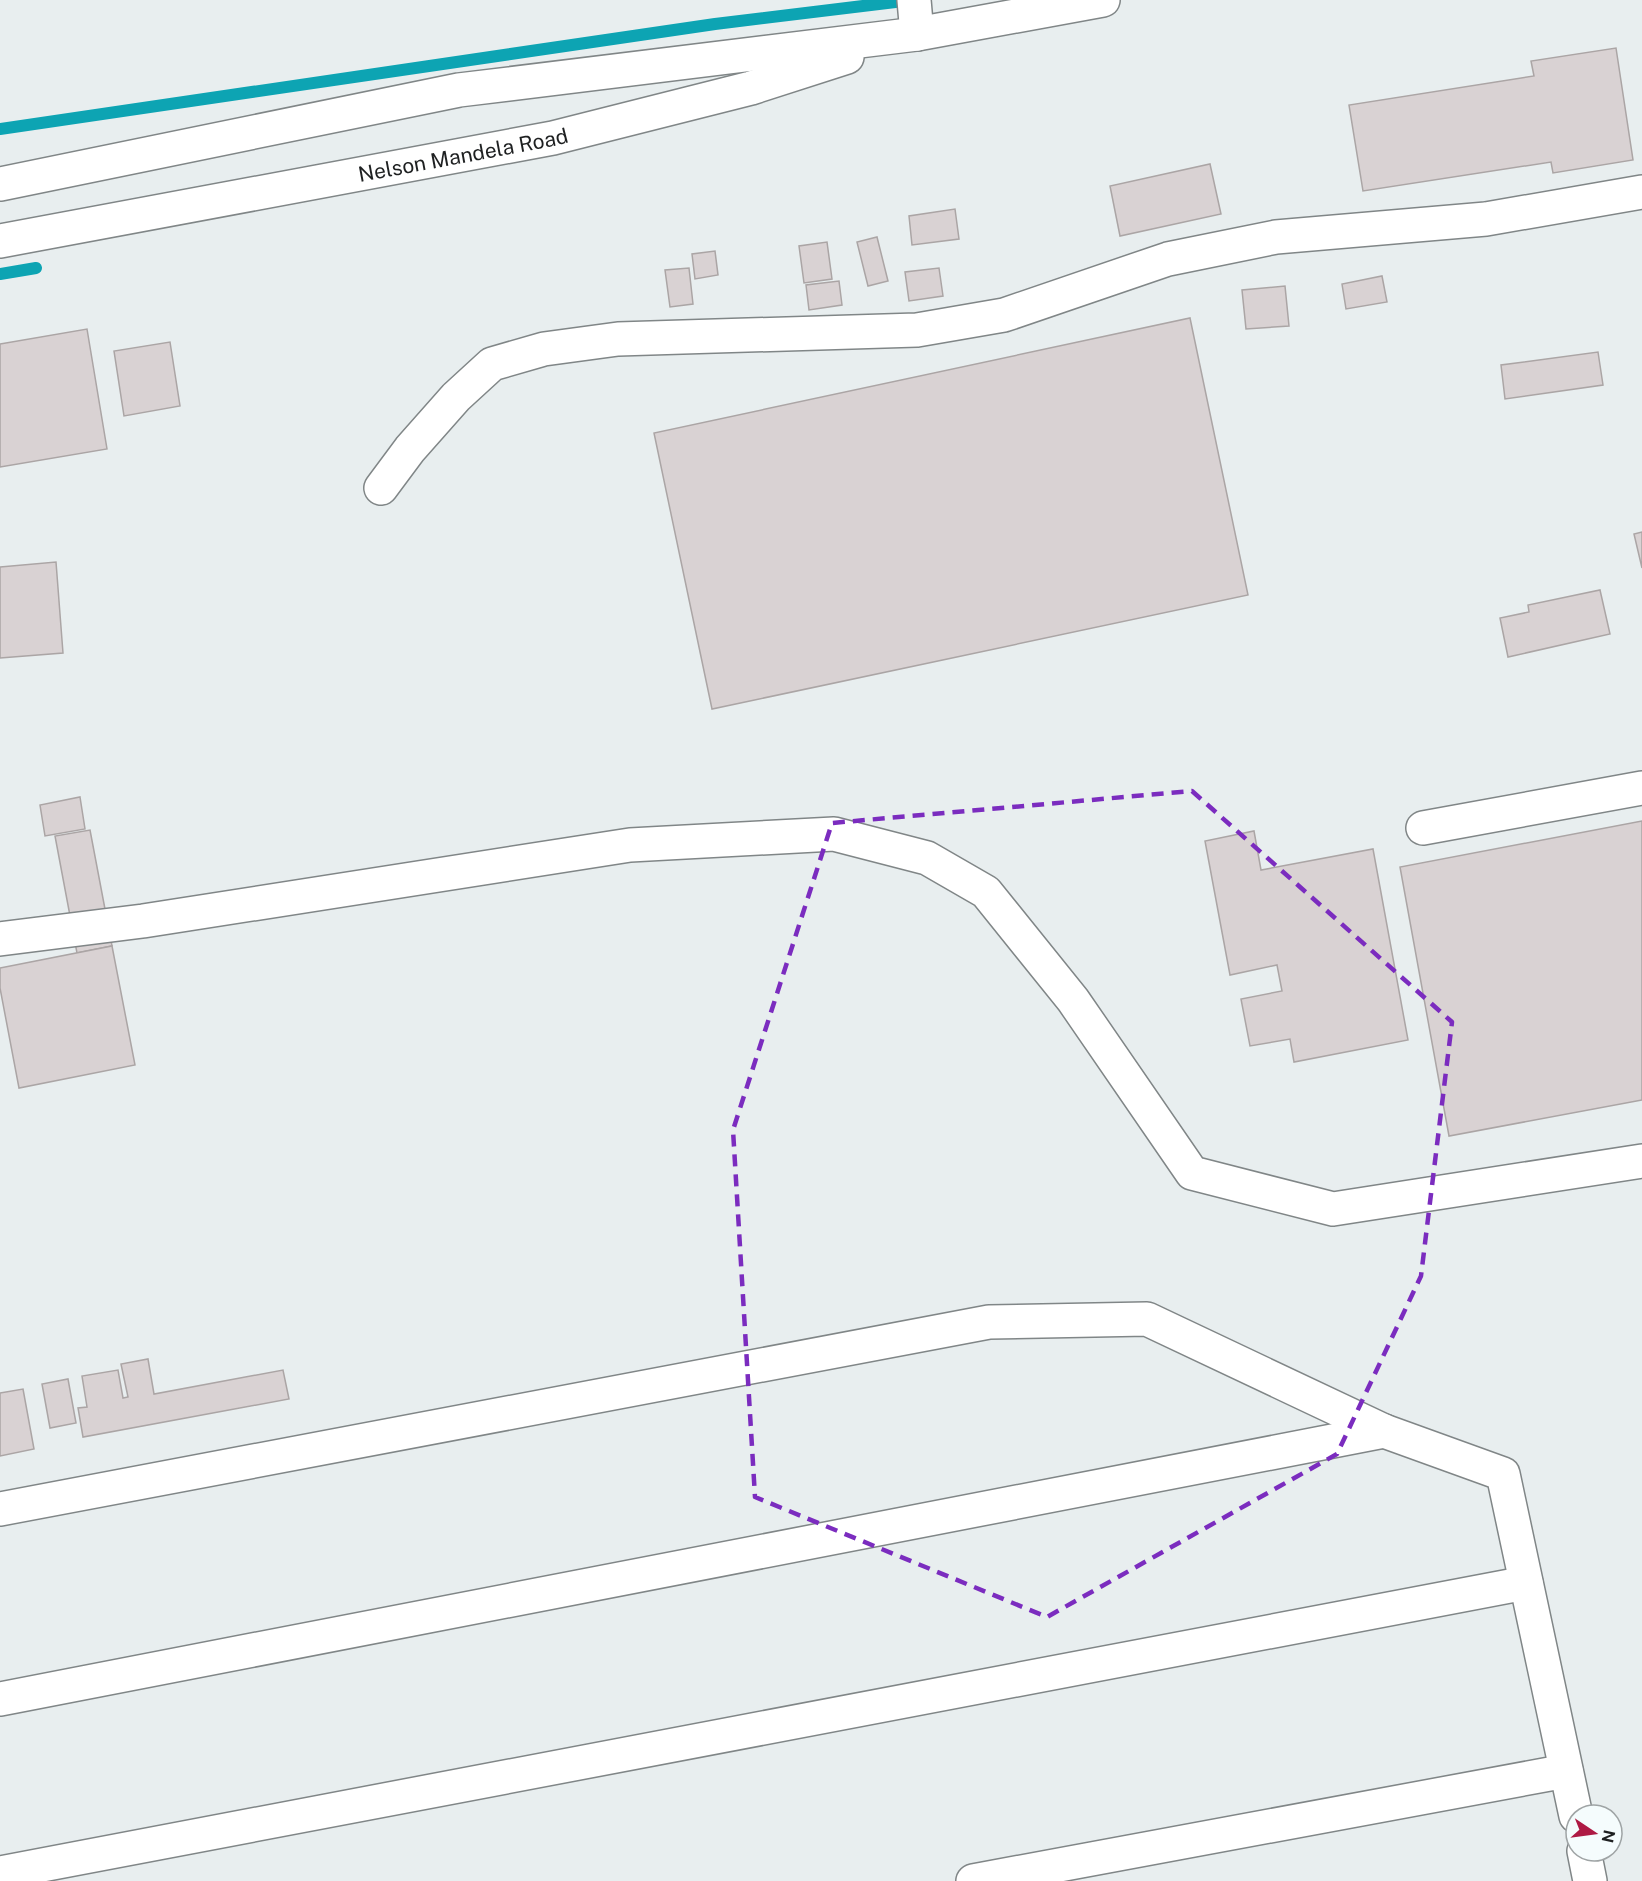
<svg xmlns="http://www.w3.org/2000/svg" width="1642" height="1881" font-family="'Public Sans',sans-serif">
<rect width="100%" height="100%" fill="#e8eeef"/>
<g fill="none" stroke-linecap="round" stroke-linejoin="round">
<g stroke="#0da4b3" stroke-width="12">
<polyline points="0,129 715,24 912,0"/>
<polyline points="0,274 36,268"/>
</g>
</g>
<g fill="#d9d2d3" stroke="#aba5a5" stroke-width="1.5">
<polygon points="1616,48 1633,160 1553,173 1551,162 1363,191 1349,105 1534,76 1531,61"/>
<polygon points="1210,164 1221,214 1120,236 1110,186"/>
<polygon points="955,209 959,239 912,245 909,216"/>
<polygon points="877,237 888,281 868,286 857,242"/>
<polygon points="827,242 832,279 804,283 799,246"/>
<polygon points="715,251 718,275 695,279 692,254"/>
<polygon points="689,268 693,304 670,307 665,270"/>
<polygon points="939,268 943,296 909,301 905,272"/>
<polygon points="1382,276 1387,302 1346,309 1342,284"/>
<polygon points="839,281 842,305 809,310 806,285"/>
<polygon points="1285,286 1289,326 1246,329 1242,290"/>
<polygon points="1190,318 1248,595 712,709 654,433"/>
<polygon points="87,329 107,449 0,467 0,344"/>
<polygon points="170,342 180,406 124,416 114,351"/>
<polygon points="1598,352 1603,385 1505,399 1501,365"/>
<polygon points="1642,532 1642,568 1634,534"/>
<polygon points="56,562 63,653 0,658 0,567"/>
<polygon points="1600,590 1610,634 1508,657 1500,618 1529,612 1528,605"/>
<polygon points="80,797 85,829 45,836 40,805"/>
<polygon points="1642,821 1642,1100 1449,1136 1400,867"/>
<polygon points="90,830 112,946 77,953 55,836"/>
<polygon points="1254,831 1261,870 1373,849 1408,1040 1294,1062 1290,1039 1250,1046 1241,999 1282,991 1277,965 1230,975 1205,841"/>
<polygon points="112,946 135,1065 19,1088 0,988 0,968"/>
<polygon points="148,1359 154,1394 283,1370 289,1399 83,1437 78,1408 87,1407 82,1376 118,1370 123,1398 128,1397 121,1364"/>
<polygon points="68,1379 76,1423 50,1428 42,1384"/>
<polygon points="23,1389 34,1449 0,1456 0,1393"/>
</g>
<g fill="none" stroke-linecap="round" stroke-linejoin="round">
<defs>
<g id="minor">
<polyline points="914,0 917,34"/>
<polyline points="381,488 410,449 456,397 492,364 544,349 618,339 917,330 1004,315 1168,259 1276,237 1486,219 1642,192"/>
<polyline points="1423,828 1642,788"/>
<polyline points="0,939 143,921 630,845 834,834 927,858 986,892 1073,1000 1192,1173 1333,1209 1642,1161"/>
<polyline points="0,1509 989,1322 1147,1319 1384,1431 1503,1474 1576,1816"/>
<polyline points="0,1699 1384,1431"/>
<polyline points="1584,1851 1590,1881"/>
<polyline points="0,1873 1526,1583"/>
<polyline points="973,1881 1566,1771"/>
</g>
<g id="major">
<polyline points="0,184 459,90 917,34 1103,0"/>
<path id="s1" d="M0 241 553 138 751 88 847 57"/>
</g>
</defs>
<use href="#minor" stroke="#808687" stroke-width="36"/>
<use href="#major" stroke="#808687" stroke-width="36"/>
<use href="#minor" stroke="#fff" stroke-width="33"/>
<use href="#major" stroke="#fff" stroke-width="33"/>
</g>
<path fill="none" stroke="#7b2cbf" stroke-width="4.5" stroke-dasharray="12 8" stroke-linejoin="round" d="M1192 791 1452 1022 1421 1276 1337 1454 1047 1617 755 1497 733 1130 832 823Z"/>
<g text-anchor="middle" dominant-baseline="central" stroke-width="5" stroke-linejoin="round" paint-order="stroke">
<g font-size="21" fill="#1e2021" stroke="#f5fcfd">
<text stroke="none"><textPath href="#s1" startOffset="471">Nelson Mandela Road</textPath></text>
</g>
</g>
<g transform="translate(1594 1833) rotate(103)"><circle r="28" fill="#f5fcfd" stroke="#9fa4a5" stroke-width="1.5"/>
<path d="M0-4.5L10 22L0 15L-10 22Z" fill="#ae1a44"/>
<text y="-9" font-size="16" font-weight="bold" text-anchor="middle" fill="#1e2021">N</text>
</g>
</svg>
